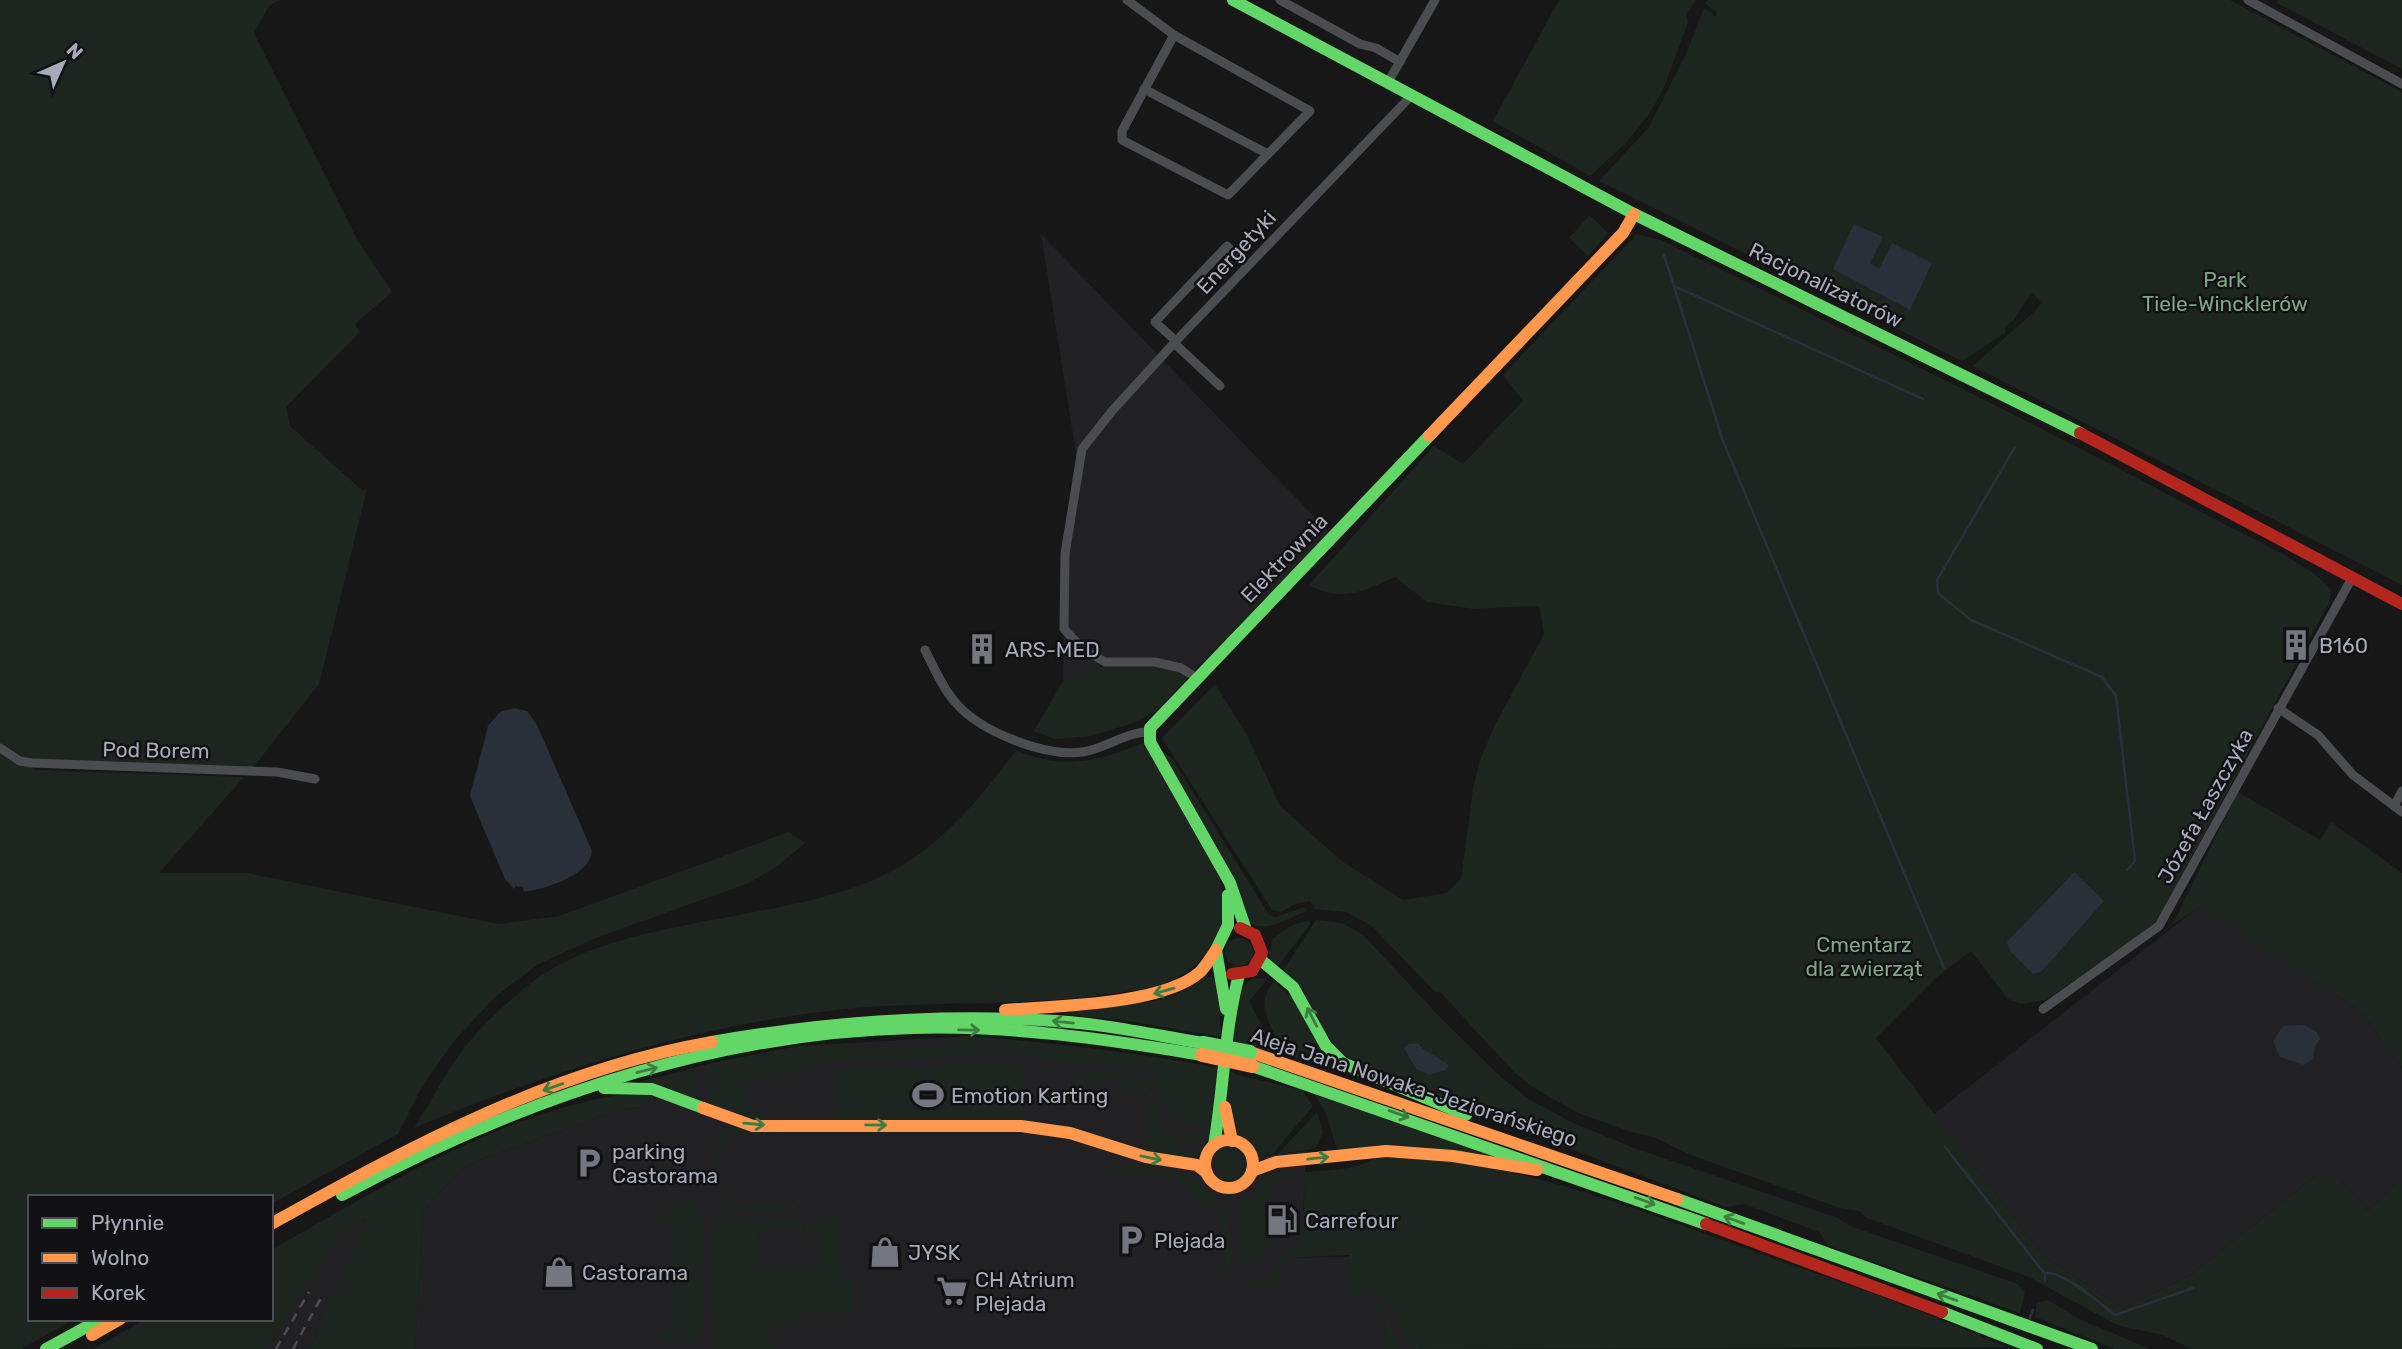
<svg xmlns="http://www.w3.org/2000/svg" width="2402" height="1349" font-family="Rubik,sans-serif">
<rect width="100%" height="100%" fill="#171717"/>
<g fill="#212123">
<polygon points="1041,234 1330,533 1191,674 1105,662 1094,672 1063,681 1065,554 1078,466"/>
<polygon points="2200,906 2362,1012 2402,1068 2402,1183 2397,1183 2368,1211 2341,1180 2318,1174 2191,1275 2123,1308 2044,1257 1934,1114"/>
<polygon points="969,1036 1202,1065 1235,1073 1233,1101 1264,1156 1306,1151 1302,1233 1288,1258 1376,1256 1417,1349 415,1349 423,1211 458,1172 479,1160 621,1109 642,1107 659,1077 700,1066 799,1046"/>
<polygon points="368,1219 310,1349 265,1349 344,1229"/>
</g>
<g fill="#1d251f" fill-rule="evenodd">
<polygon points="0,0 280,0 269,6 254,33 359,243 392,292 355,324 360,332 286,407 290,426 363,491 367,489 319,684 252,769 30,760 0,745"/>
<polygon points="1559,0 1696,0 1686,14 1688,22 1663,90 1649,114 1626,143 1590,176 1493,121"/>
<polygon points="1708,0 2230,0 2402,92 2402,585 1973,366 2036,310 2041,303 2032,292 2014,320 2006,326 2005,333 1962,361 1599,181 1649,127 1687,52 1704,8 1716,17 1717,12 1705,4"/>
<polygon points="2278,0 2402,0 2402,69 2277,3"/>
<polygon points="1590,215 1608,233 1588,256 1569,238"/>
<path d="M1637 234 1661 240C1843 330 2026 418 2205 514 2235 531 2313 564 2331 590L2329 603 2155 925 2046 1000 2021 1004 2008 999 1971 951 1937 977 1876 1038 2044 1257 2123 1308 2191 1275 2318 1174 2341 1180 2368 1211 2397 1183H2402V1349H2192L2162 1335 2117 1325 2029 1277 1867 1218 1859 1211 1840 1208 1688 1154 1654 1137 1631 1132 1578 1113 1534 1088 1514 1072 1441 993 1434 991 1372 926 1346 912 1315 909 1310 901 1295 904 1281 912 1272 910 1162 738 1215 684 1247 735 1280 806 1343 862 1403 900 1447 893 1461 879 1473 789 1480 760 1495 725 1544 634 1539 606 1474 609 1427 602 1395 577C1364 591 1342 603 1309 585L1434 446 1463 464 1523 401 1503 375Z"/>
<path d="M1127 660 1191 674 1157 711 1133 723 1092 736 1055 739 1034 731 1063 681C1086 673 1104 663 1127 660Z"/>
<path d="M1145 742 1219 878C1234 919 1211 963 1172 980 1148 991 1120 992 1094 996 1015 1006 936 1001 857 1008 712 1020 547 1072 414 1128 429 1105 442 1079 458 1056 474 1032 518 991 542 975 584 947 637 935 686 925 752 911 837 902 896 869 944 842 984 794 1016 750 1063 771 1100 761 1145 742Z"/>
<path d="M1161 750 1172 758 1269 915 1275 917 1304 907 1307 911C1287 918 1266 935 1247 921Z"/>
<polygon points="0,753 36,770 244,777 159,873 247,873 499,924 559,916 789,832 805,843 779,865 749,883 593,939 537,965 495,997 454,1041 422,1087 398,1134 271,1204 271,1197 30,1197 30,1319 75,1319 21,1349 0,1349"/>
<polygon points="2238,792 2320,840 2331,822 2402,873 2402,1068 2362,1012 2200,907 2172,925"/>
<polygon points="1309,920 1310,924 1276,969 1269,955 1273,939 1290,926"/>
<path d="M1316 920 1342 923 1363 935 1440 1017 1501 1077 1527 1098 1571 1122 1634 1148 1838 1218 1850 1226 2018 1284 2025 1292 2020 1313 1829 1246 1819 1232 1744 1204 1725 1207 1459 1107 1345 1056 1338 1050 1282 972ZM1418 1043 1433 1057 1443 1059 1440 1071 1429 1075 1416 1069 1405 1048Z"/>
<circle cx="1239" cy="952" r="14"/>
<polygon points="1205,976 1218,979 1221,1037 1135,1022 1063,1014 1160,1000 1178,993"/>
<path d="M1254 978 1268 979 1249 1001 1267 1036 1256 1027 1254 1033 1271 1043 1278 1054 1233 1040C1234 1016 1231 992 1254 978Z"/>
<path d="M1274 981 1293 998 1313 1036 1374 1082 1289 1056C1273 1033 1253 1006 1274 981Z"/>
<path d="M969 1036C1053 1043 1136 1052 1219 1068L1216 1109 1205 1123C1165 1136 1168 1086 1144 1068L1011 1055 829 1060 812 1065 800 1073 762 1076 745 1083V1108H754V1116L798 1117V1109L802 1111 799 1119 753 1118 713 1105 708 1098 703 1071 707 1064 798 1046 839 1044 861 1052 945 1048 958 1037Z"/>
<polygon points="1000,1064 1023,1066 1023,1119 834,1119 834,1071"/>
<path d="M1079 1070C1101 1073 1137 1069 1150 1089 1161 1116 1166 1150 1199 1155V1159L1135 1148 1136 1145 1146 1147 1149 1144 1148 1093 1122 1089 1125 1082 1105 1077 1102 1080 1098 1077 1090 1086 1072 1084 1071 1076Z"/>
<polygon points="689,1071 694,1093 691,1094 640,1081"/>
<polygon points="1230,1073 1302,1090 1313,1106 1273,1154 1260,1155 1234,1128 1229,1092"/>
<path d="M632 1093 650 1094 642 1107 621 1109 479 1160 458 1172 423 1211 415 1349H310L367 1219 344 1230 265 1349H93L146 1319H271V1250C381 1188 506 1109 632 1093Z"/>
<polygon points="1314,1094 1486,1154 1480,1157 1337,1149 1325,1111"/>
<polygon points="1317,1112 1323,1132 1316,1148 1277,1155"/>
<polygon points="1214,1126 1211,1139 1199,1145 1182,1141 1175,1131 1196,1134"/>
<polygon points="732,1127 796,1130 800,1133 729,1135 729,1142 720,1144 720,1183 726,1184 725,1189 716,1182 717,1140 724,1128"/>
<circle cx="1229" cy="1164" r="15"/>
<path d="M1376 1158C1504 1155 1626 1206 1744 1248 1832 1279 1921 1309 2006 1347L1411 1349 1388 1298 1376 1293H1349V1255L1287 1258 1286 1263 1281 1265 1280 1286H1256L1255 1293 1245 1288 1246 1281C1262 1280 1273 1275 1280 1259L1287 1258C1307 1232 1304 1204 1304 1172 1329 1170 1353 1171 1376 1158Z"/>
<polygon points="1133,1166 1191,1175 1218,1203 1210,1210 1176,1178 1129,1176 1128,1169 1110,1169 1110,1177 1104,1176 1099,1171 1103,1167"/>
<path d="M1290 1171 1294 1173 1290 1179 1272 1183C1253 1212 1279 1243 1256 1264L1243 1260 1241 1211 1266 1176Z"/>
<polygon points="726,1198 729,1199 728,1206 795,1205 796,1198 802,1201 791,1211 728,1211 718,1203"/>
<path d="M683 1202 698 1204 700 1227H704V1330L696 1340C679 1343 668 1346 656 1333L671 1330 672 1221H654Z"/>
<polygon points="1222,1207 1224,1207 1232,1266 1226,1271 1219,1265 1226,1264 1221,1220 1214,1221 1213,1216"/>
<polygon points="718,1221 803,1221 802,1229 758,1229 760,1270 819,1267 820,1236 806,1235 807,1221 838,1221 842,1277 851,1277 851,1314 797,1314 797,1322 790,1329 784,1323 780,1327 772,1320 762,1330 776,1344 771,1349 716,1349 715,1229"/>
<polygon points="2048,1300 2079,1319 2150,1349 2115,1349 2035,1317 2037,1303"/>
<polygon points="1372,1306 1380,1306 1402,1349 1386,1349 1386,1313 1372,1313"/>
</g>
<g fill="#29303a">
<polygon points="1854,224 1883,237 1870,263 1879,269 1892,243 1932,263 1910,310 1833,269"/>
<path d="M515 708 527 711 537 725 592 851C591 875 545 889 524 892L523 887 516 886 514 889 505 879 470 796 488 726 500 712Z"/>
<polygon points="2074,872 2104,901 2041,972 2033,974 2010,951 2007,942"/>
<polygon points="2304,1025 2317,1032 2320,1039 2315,1046 2313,1059 2304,1065 2280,1057 2273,1041 2283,1026"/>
<path d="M1418 1043C1427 1055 1440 1056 1449 1066L1445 1070 1429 1075 1416 1069 1404 1048 1409 1044Z"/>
</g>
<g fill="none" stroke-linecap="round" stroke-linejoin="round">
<g stroke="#29303a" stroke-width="2.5">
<polyline points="1664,255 1723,441 1944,968"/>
<polyline points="1674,286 1923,399"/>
<polyline points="2015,447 1937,580 1938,593 1971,620 2102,677 2116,696 2135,861 2127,870"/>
<polyline points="1945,1147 2045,1274 2045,1281"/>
<path d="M2047 1273C2064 1272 2100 1303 2115 1315L2193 1288"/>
<polyline points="2029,1320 2033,1310"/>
</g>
<g stroke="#4b4c50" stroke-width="9">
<polyline points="1127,0 1174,35 1310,111 1228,195 1122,140 1122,131 1174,35"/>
<polyline points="1280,0 1360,44 1376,48 1400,62"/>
<polyline points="2248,0 2402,84"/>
<polyline points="1387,84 1435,0"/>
<polyline points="1144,89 1268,154"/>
<polyline points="1176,341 1155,322 1227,246 1247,265"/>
<polyline points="1174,343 1220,386"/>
<path d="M925 650C934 668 942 687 955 702 979 731 1044 757 1082 752 1105 749 1125 732 1149 732"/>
<polyline points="1197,678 1181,668 1155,662 1105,662 1083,649 1064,629 1065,554 1082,449 1112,411 1174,343 1410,97"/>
<polyline points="2278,708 2318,735 2353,775 2402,812"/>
<polyline points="0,748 20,761 32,763 277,772 315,779"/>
<polyline points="2394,806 2402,791"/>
<polyline points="2043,1009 2159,926 2352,578"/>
</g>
<g stroke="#63d668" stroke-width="12">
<polyline points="1233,0 1634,214 2080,433"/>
<polyline points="1246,930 1230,883 1150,742 1150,728 1429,436"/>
<polyline points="1261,960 1293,987 1326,1046 1343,1063 1466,1115"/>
<polyline points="1226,1009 1216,950 1228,925 1228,895"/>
<path d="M712 1042C826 1022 940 1013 1056 1021 1105 1024 1154 1035 1203 1043"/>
<polyline points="1252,1066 1706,1224"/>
<polyline points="604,1088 652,1089 703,1108"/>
<path d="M1214 1145C1224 1088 1224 1031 1239 975"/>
<path d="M342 1195C517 1101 711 1033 912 1028 1009 1025 1106 1039 1202 1055"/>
<polyline points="1677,1199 2092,1349"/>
<polyline points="1942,1312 2037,1349"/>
<polyline points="46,1349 101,1319"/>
</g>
<g stroke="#ff974d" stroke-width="12">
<polyline points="1429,436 1623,233 1634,214"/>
<path d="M1005 1010C1055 1006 1163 1005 1200 972 1206 966 1211 957 1216 950"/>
<polyline points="1250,1052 1677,1199"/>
<polyline points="1225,1107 1232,1141"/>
<polyline points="703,1108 753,1126 1021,1126 1070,1133 1146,1157 1197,1165 1207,1173"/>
<circle cx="1229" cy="1164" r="24"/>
<polyline points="1252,1171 1276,1162 1386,1151 1453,1156 1537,1170"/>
<path d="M271 1224C411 1146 552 1070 712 1042"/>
<polyline points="92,1335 120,1319"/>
</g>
<g stroke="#b3261e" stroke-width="12">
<polyline points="2080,433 2402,604"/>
<polyline points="1232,974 1252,971 1262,953 1255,935 1240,928"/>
<polyline points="1706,1224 1942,1312"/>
</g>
<g stroke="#4b4c50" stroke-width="2.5" stroke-dasharray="9 7" stroke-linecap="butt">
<polyline points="276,1349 309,1292"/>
<polyline points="293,1349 321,1298"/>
</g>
<polyline stroke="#63d668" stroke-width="14" points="1203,1043 1250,1052"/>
<polyline stroke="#ff974d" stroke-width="14" points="1202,1055 1252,1066"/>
</g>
<defs><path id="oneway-shaft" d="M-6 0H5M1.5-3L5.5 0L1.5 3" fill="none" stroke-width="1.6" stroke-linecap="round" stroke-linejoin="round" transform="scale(1.75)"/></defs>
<g stroke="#3e7d42">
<use href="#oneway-shaft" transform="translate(1164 991) rotate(164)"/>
<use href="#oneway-shaft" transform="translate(1312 1017) rotate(-117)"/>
<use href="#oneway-shaft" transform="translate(1063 1022) rotate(-174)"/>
<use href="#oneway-shaft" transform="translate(969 1030) rotate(1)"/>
<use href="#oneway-shaft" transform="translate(647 1070) rotate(-14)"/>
<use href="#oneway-shaft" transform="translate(553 1087) rotate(161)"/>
<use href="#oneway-shaft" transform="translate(1399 1114) rotate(19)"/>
<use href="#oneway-shaft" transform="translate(754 1124) rotate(5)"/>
<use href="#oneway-shaft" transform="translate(876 1125) rotate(1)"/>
<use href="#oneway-shaft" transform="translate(1151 1158) rotate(12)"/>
<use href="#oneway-shaft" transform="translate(1318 1158) rotate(-6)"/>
<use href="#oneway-shaft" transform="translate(1645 1201) rotate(20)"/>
<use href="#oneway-shaft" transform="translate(1734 1220) rotate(-160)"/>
<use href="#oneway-shaft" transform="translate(1947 1297) rotate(-160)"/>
</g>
<defs>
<symbol id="building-bare" viewBox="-9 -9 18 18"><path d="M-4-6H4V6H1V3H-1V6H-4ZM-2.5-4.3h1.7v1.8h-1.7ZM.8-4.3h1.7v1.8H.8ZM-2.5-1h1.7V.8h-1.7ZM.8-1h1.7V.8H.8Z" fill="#757780" stroke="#111113" stroke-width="2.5" paint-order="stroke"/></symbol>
<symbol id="stadium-bare" viewBox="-9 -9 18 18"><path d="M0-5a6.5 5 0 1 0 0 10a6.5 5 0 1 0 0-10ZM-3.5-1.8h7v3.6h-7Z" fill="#757780" stroke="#111113" stroke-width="2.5" paint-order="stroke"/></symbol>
<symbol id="parking-bare" viewBox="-9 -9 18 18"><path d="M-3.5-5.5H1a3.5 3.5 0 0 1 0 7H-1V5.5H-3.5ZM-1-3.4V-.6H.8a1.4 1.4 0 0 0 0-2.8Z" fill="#757780" stroke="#111113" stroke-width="2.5" paint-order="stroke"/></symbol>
<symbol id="fuel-bare" viewBox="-9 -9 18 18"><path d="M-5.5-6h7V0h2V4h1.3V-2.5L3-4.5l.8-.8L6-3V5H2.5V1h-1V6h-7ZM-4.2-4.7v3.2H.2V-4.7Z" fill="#757780" stroke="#111113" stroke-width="2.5" paint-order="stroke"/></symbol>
<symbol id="shop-bare" viewBox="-9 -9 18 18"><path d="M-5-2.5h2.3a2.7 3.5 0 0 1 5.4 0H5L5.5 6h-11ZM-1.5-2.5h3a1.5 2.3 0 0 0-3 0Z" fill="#757780" stroke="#111113" stroke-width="2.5" paint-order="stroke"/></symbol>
<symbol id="supermarket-bare" viewBox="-9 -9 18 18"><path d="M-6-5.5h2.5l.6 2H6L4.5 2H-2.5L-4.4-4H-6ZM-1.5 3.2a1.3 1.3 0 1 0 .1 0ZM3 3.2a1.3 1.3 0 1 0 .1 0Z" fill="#757780" stroke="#111113" stroke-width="2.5" paint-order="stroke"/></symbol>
</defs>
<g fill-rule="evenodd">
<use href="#building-bare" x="2274" y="623" width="44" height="44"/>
<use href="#building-bare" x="960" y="627" width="44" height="44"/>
<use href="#stadium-bare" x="906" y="1073" width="44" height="44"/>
<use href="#parking-bare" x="567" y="1141" width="44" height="44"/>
<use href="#fuel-bare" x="1260" y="1198" width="44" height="44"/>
<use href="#parking-bare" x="1109" y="1218" width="44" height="44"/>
<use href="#shop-bare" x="863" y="1230" width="44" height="44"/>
<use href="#shop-bare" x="537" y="1250" width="44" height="44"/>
<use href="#supermarket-bare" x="930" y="1269" width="44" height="44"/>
</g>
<g text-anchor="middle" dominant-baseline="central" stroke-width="5" stroke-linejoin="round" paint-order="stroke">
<g font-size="21" fill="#a7aab9" stroke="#111113">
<text transform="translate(1236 252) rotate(-47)">Energetyki</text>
<text transform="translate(1826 285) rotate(26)">Racjonalizatorów</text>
<text transform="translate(1284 558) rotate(-46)">Elektrownia</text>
<text transform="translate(156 750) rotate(1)">Pod Borem</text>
<text transform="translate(2205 806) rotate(-61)">Józefa Łaszczyka</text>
<text transform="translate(1414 1087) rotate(18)">Aleja Jana Nowaka-Jeziorańskiego</text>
</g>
<g font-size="21" fill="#7da684" stroke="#111113">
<text x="2225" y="279">Park<tspan x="2225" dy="24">Tiele-Wincklerów</tspan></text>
<text x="1864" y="944">Cmentarz<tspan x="1864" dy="24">dla zwierząt</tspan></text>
</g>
<g font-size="21" fill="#a7aab9" stroke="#111113" text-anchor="start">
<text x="2319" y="645">B160</text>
<text x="1005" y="649">ARS-MED</text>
<text x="951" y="1095">Emotion Karting</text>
<text x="612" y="1151">parking<tspan x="612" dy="24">Castorama</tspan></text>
<text x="1305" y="1220">Carrefour</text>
<text x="1154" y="1240">Plejada</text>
<text x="908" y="1252">JYSK</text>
<text x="582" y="1272">Castorama</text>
<text x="975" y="1279">CH Atrium<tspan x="975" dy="24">Plejada</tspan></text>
</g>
</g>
<rect x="28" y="1195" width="245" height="126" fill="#111113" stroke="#4d4e55" stroke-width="2"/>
<rect x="42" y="1218" width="35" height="10" fill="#63d668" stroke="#4d4e55" stroke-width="2"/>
<text x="91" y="1230" font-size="21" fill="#a7aab9">Płynnie</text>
<rect x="42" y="1253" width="35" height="10" fill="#ff974d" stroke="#4d4e55" stroke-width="2"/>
<text x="91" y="1265" font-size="21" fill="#a7aab9">Wolno</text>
<rect x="42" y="1288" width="35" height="10" fill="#b3261e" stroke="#4d4e55" stroke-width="2"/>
<text x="91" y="1300" font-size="21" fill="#a7aab9">Korek</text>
<g transform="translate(63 63) rotate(45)" stroke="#111113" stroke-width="5" paint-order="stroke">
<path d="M0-5L12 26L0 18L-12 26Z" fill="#a7aab9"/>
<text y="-10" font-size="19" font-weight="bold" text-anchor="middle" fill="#a7aab9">N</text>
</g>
</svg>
